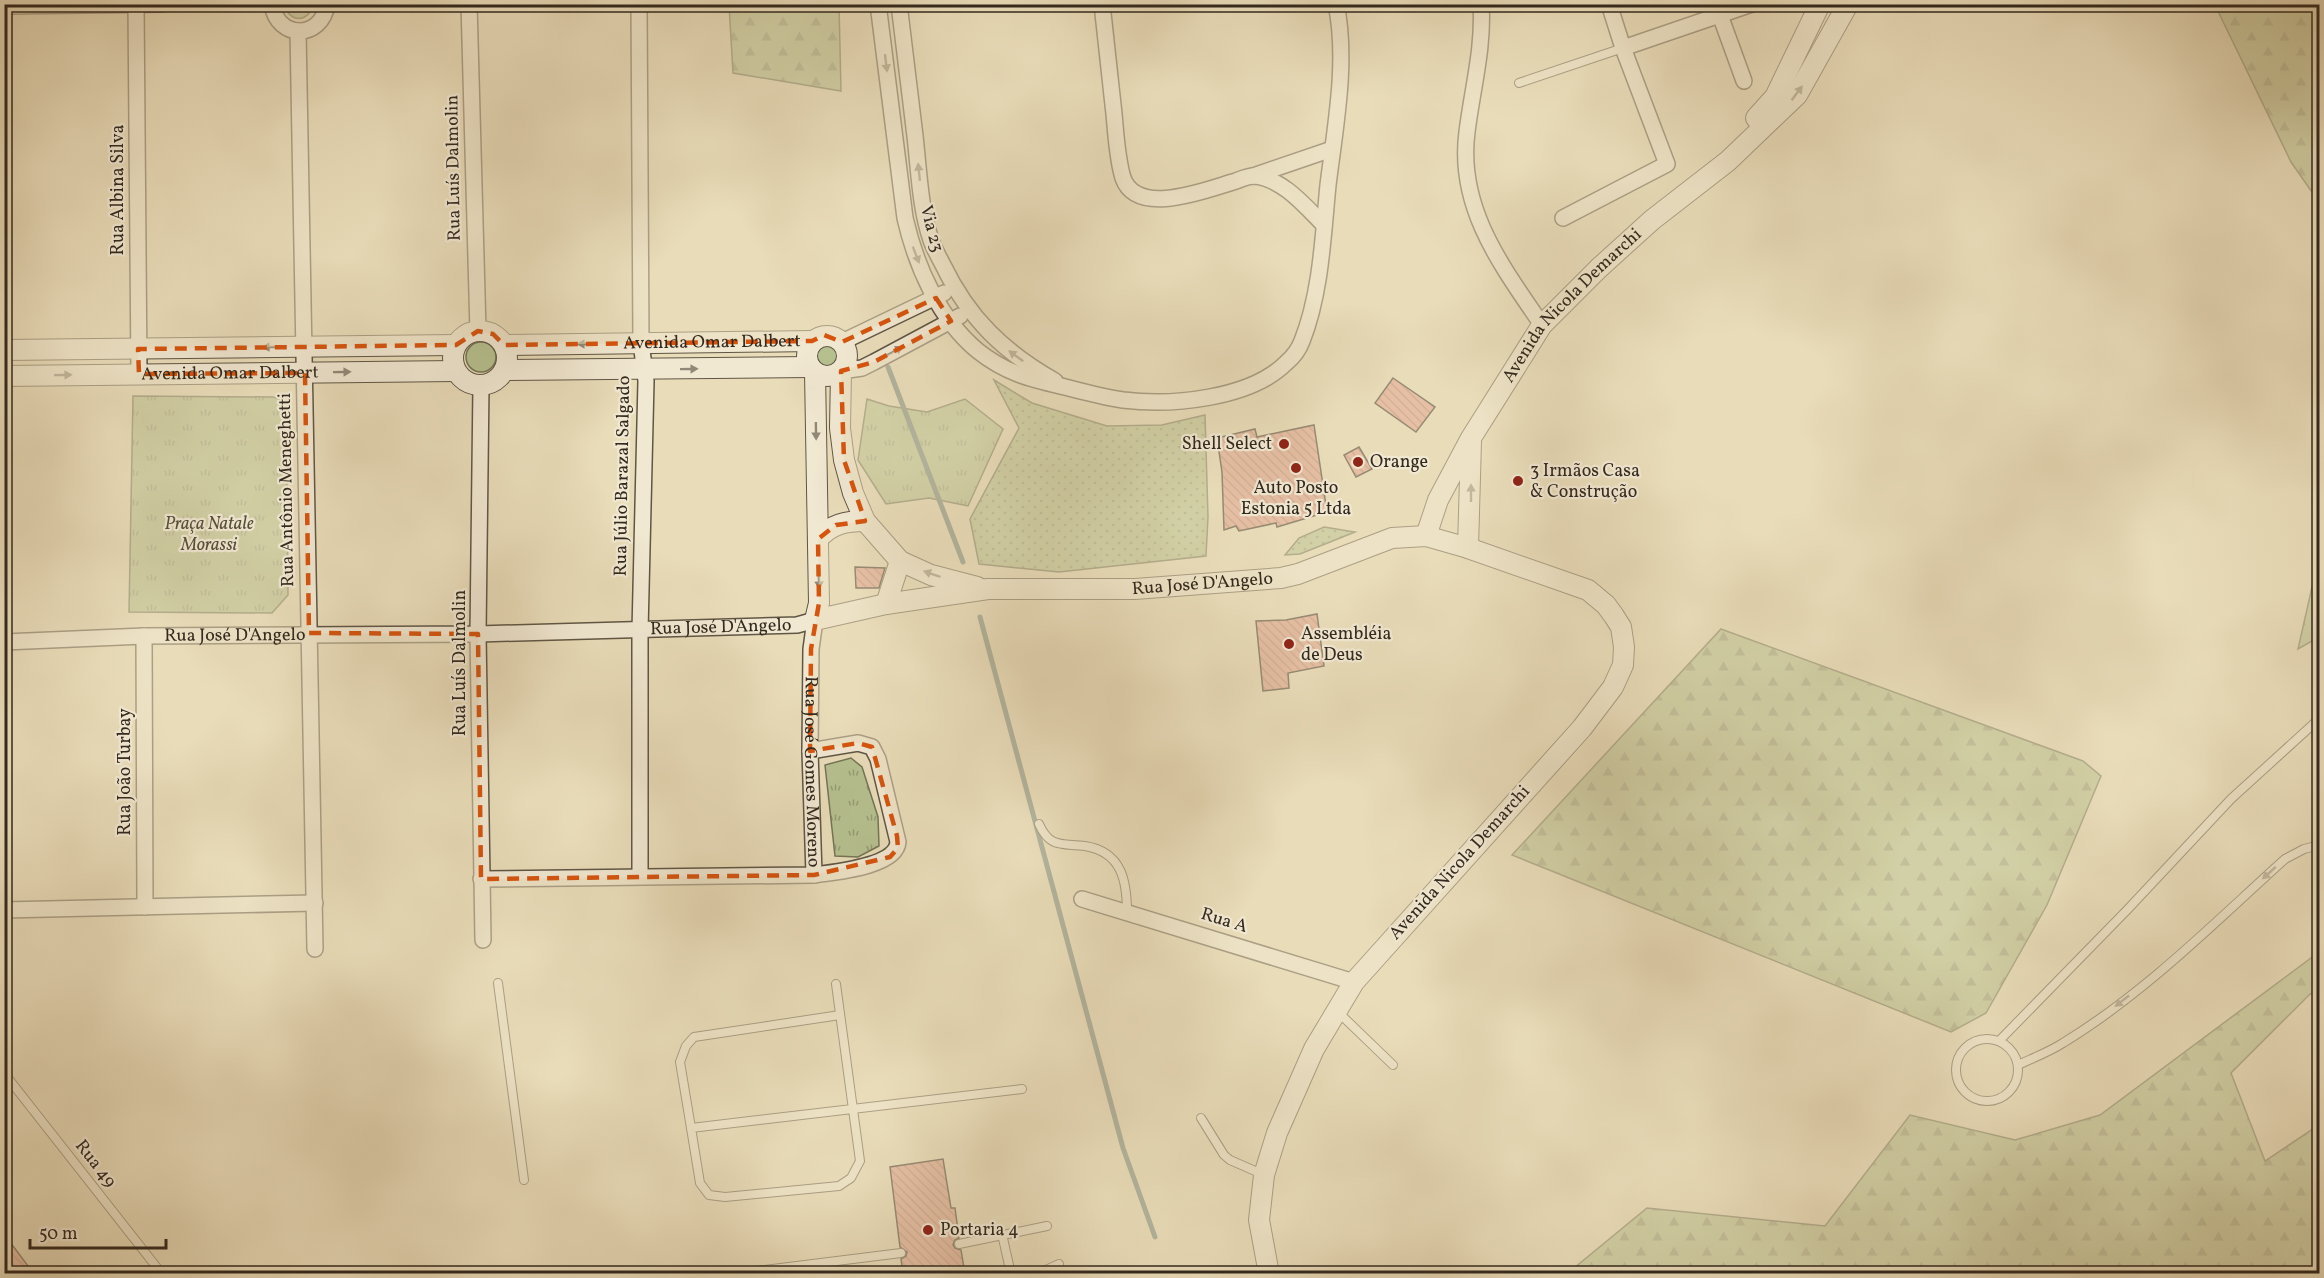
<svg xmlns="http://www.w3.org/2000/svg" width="2324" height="1278" font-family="Vollkorn,serif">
<defs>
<pattern id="grass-dots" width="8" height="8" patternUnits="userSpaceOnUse" patternTransform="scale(1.5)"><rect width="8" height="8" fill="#b6c08f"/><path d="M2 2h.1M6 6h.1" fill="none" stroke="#959c74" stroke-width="1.8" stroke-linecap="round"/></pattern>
<pattern id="forest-firs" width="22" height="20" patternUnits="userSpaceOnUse" patternTransform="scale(1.5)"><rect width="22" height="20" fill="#b6c08f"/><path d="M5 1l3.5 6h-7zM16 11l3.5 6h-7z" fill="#959c74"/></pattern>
<pattern id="park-tufts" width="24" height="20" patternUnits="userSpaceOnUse" patternTransform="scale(1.5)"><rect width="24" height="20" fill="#b6c08f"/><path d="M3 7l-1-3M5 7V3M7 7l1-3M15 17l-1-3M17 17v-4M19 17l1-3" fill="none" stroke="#959c74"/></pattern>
<pattern id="building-back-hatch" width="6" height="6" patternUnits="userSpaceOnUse" patternTransform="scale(1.5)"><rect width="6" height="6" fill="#e39b8a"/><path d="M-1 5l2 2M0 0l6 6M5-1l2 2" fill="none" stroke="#b97e70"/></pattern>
</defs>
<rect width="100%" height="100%" fill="#e9dcb9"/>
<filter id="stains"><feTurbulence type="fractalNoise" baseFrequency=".00333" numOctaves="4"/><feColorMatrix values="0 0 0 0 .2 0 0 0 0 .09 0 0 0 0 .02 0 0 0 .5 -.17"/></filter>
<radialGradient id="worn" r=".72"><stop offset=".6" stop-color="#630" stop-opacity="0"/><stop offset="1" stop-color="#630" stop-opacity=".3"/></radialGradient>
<g fill="url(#grass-dots)" stroke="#747456" stroke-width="1.5">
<polygon points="994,380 1032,403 1107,426 1162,425 1205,415 1208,517 1206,556 1059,572 979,564 970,519 1019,428"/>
<polygon points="1324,527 1355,532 1300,554 1285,555 1299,538"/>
</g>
<g fill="url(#forest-firs)" stroke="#747456" stroke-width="1.5">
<polygon points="729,5 839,5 841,91 733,73"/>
<polygon points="2215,5 2319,5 2319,202 2291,162"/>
<polygon points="2319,556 2319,637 2298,649"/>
<polygon points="1721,629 2083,761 2101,776 2047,905 1986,1013 1951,1032 1512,855"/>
<polygon points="2319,952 2319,988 2309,995 2231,1073 2265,1161 2319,1125 2319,1273 1568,1273 1647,1208 1825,1226 1910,1115 2015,1140 2100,1115"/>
</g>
<g fill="url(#park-tufts)" stroke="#747456" stroke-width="1.5">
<polygon points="133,396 273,397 286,401 288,595 272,613 129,612"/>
<polygon points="867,399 889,406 927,412 965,399 1003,429 968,506 929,498 886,504 858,460"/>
<polygon points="851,758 862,767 878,817 879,846 858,857 835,856 825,765"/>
</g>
<g fill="#b6c08f" stroke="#747456" stroke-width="1.5">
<path d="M284 5H313C308 23 290 23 284 5Z"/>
<circle cx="827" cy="356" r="15"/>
<circle cx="481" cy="357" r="15"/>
</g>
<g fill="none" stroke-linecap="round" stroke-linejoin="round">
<g stroke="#708079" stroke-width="5">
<polyline points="888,367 963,562"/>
<polyline points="980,617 1123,1148 1155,1237"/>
</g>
</g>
<g fill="url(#building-back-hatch)" stroke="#33291e" stroke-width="1.5">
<polygon points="1393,378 1435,407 1416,432 1375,403"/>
<polygon points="1314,425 1327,512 1277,527 1276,523 1239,531 1236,526 1224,530 1222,472 1217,438 1255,429 1257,437"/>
<polygon points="1359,447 1372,469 1356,477 1344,455"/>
<polygon points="855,567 885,568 879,588 856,588"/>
<polygon points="1317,614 1324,666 1288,673 1289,688 1263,691 1256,621 1286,620"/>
<polygon points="943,1159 951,1208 955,1208 959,1238 955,1240 953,1245 955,1248 961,1250 965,1274 903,1274 901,1259 906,1256 907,1252 900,1247 890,1167"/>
<polygon points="4,1234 34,1274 4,1274"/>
</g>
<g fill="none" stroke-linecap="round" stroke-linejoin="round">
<defs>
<g id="service">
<polyline points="1519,83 1623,48"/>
<path d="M1039 824C1050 849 1063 843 1085 846 1122 852 1127 881 1127 913"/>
<polyline points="498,983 524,1180"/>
<polyline points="836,984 860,1161 851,1178 839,1186 725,1197 709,1195 700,1183 691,1128 1022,1089"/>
<polyline points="1338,1012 1393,1065"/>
<circle cx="1987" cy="1070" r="31"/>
<polyline points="1999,1041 2128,909 2231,799 2320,718"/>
<path d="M2018 1065C2033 1058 2049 1052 2063 1043 2145 993 2214 923 2285 859L2304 849 2320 845"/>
<polyline points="4,1073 162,1274"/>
<polyline points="1201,1118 1224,1155 1230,1160 1262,1174"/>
<polyline points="691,1128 680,1062 686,1046 694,1037 840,1015"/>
<polyline points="1002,1234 1011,1274"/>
<polyline points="959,1244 1047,1226"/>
<polyline points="733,1274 901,1253"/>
<polyline points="1037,1274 1059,1264"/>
</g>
<g id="minor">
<polyline points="136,4 139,374"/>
<path d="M272 4C277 40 322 40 327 4"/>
<polyline points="469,4 478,331"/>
<polyline points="639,4 641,343 646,381 640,631 640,876"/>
<path d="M878 4 905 218C916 266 939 319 978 351 1007 374 1031 379 1065 387 1084 392 1103 397 1123 400 1171 406 1250 399 1286 363 1292 358 1299 349 1302 341 1321 293 1323 236 1328 185 1335 128 1348 61 1336 4"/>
<path d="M899 4C904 48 910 92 915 136 919 171 920 208 931 240 934 249 939 257 943 265 969 319 1004 352 1055 381"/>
<path d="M1102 4C1106 41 1110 78 1114 114 1116 135 1117 158 1123 178 1137 218 1208 189 1236 181 1241 179 1248 176 1254 176 1282 178 1305 206 1324 225"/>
<path d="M1481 4C1484 48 1472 90 1467 132 1457 208 1502 266 1542 325"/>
<polyline points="4,6 163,4"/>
<polyline points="1720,15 1744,81"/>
<polyline points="298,31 315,949"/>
<polyline points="1623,48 1752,4"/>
<polyline points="1253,176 1332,149"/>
<polyline points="1563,218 1667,164 1623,48 1609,4"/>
<polyline points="842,342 944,293"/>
<polyline points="841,371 862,368 874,362 960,316"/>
<polyline points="481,385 478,634 483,940"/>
<polyline points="144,636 145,907"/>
<path id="s1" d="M4 642 144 636 478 634 797 625 815 620 811 649 810 751 814 875 481 879"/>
<path d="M810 751 858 743 872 747 878 759 898 842C896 867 834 872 814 875"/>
<polyline points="1082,899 1354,982"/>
<polyline points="4,910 315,903"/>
</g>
<g id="tertiary">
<polyline points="1756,118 1775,97 1820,4"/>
<circle cx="480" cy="358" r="27"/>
<circle cx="827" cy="356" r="20"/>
<path id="s2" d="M504 345 812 341"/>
<polyline points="4,350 456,345"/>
<polyline points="504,370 810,367"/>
<polyline points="841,371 840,428 844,460 853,493 865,521 900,561 931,575 977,587"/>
<path id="s3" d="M815 372 819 603 815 620 886 604 988 589H1135L1281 578 1298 574 1392 538 1426 536 1468 548 1588 590 1606 605 1614 616 1621 627 1624 647 1623 665 1613 687 1582 728 1354 982 1314 1049 1277 1133 1264 1175 1259 1220 1269 1274"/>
<path id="s4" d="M4 376 456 371"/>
<path id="s5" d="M1426 536 1438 500 1471 438 1542 325 1599 268 1652 220 1728 161 1797 95 1848 4"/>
<path d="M818 539C831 524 846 521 865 521"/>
<polyline points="1468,548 1471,442"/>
<polyline points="886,604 900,561"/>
</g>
</defs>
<use href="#service" stroke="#605645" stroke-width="10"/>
<use href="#minor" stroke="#605645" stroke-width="18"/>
<use href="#tertiary" stroke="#605645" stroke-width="22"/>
<use href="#service" stroke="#f1e8d2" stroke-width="8"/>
<use href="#minor" stroke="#f1e8d2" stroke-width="15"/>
<use href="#tertiary" stroke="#f1e8d2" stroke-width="20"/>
</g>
<defs><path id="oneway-solid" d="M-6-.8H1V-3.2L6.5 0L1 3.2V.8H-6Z" transform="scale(1.5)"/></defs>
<g fill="#928878">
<use href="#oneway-solid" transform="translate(886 63) rotate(83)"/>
<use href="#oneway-solid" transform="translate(1797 93) rotate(-53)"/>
<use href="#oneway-solid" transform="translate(919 172) rotate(-96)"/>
<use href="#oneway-solid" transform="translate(916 255) rotate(69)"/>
<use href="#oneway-solid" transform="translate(586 344) rotate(180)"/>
<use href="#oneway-solid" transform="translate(271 347) rotate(179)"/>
<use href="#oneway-solid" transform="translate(895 351) rotate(-28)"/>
<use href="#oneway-solid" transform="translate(1016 356) rotate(-144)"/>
<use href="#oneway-solid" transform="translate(689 369) rotate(-1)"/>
<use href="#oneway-solid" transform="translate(342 372) rotate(-1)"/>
<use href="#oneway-solid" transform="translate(63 375) rotate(-1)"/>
<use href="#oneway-solid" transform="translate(816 431) rotate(89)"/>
<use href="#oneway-solid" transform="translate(1471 493) rotate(-90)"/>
<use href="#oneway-solid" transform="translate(932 574) rotate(-161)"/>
<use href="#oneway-solid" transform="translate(819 580) rotate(88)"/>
<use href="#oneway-solid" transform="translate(2269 873) rotate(138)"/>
<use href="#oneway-solid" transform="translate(2122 1001) rotate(142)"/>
</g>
<path d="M0 0H2324V1278H0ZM936 298 951 321 874 362 841 371 844 460 865 521 836 525 818 539 819 603 811 649 810 751 858 743 872 747 897 836 898 848 890 857 814 875 481 879 478 634 309 633 305 373 139 374 138 349 456 345 478 331 493 334 504 345 812 341 824 335 842 342Z" fill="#e9dcb9" fill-opacity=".55" fill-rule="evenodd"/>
<path fill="none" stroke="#d6540e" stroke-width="4.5" stroke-dasharray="12 8" stroke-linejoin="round" d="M936 298 951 321 874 362 841 371 844 460 865 521 836 525 818 539 819 603 811 649 810 751 858 743 872 747 897 836 898 848 890 857 814 875 481 879 478 634 309 633 305 373 139 374 138 349 456 345 478 331 493 334 504 345 812 341 824 335 842 342Z"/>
<g fill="#8f2418" stroke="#f1e8d2" stroke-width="2">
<circle cx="1284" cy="444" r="6"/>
<circle cx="1358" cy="462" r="6"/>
<circle cx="1296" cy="468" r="6"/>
<circle cx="1518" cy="481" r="6"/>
<circle cx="1289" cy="644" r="6"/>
<circle cx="928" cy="1230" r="6"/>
</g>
<g text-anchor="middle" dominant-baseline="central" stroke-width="4.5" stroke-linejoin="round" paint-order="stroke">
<g font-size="18" fill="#33291e" stroke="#f1e8d2">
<text transform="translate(454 168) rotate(-91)">Rua Luís Dalmolin</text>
<text transform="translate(118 190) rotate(-90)">Rua Albina Silva</text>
<text transform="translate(931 229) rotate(75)">Via 23</text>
<text stroke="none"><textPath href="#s5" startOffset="276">Avenida Nicola Demarchi</textPath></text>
<text stroke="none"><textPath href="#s2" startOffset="208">Avenida Omar Dalbert</textPath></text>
<text stroke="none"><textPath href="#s4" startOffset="226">Avenida Omar Dalbert</textPath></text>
<text transform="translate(623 476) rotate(-89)">Rua Júlio Barazal Salgado</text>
<text transform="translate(287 490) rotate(-91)">Rua Antônio Meneghetti</text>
<text stroke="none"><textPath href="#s3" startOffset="639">Rua José D'Angelo</textPath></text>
<text stroke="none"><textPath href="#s1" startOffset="717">Rua José D'Angelo</textPath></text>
<text stroke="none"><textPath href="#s1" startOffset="231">Rua José D'Angelo</textPath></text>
<text transform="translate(460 663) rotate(-90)">Rua Luís Dalmolin</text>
<text stroke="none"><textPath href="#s1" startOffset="964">Rua José Gomes Moreno</textPath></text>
<text transform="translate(125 772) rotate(-90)">Rua João Turbay</text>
<text transform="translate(1460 863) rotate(-48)">Avenida Nicola Demarchi</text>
<text transform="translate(1224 921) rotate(17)">Rua A</text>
<text transform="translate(95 1164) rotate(52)">Rua 49</text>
</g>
<g font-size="18" fill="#33291e" stroke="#f1e8d2" text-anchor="start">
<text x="1272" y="444" text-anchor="end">Shell Select</text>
<text x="1370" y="462">Orange</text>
<text x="1530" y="471">3 Irmãos Casa<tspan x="1530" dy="21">&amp; Construção</tspan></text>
<text x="1296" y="488" text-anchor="middle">Auto Posto<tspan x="1296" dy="21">Estonia 5 Ltda</tspan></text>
<text x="1301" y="634">Assembléia<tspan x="1301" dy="21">de Deus</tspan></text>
<text x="940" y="1230">Portaria 4</text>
</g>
<g font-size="18" font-style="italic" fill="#544f3a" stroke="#f1e8d2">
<text x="209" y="524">Praça Natale<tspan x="209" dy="21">Morassi</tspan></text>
</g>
</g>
<rect width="2324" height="1278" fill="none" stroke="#e9dcb9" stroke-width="24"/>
<rect x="6" y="6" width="2312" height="1266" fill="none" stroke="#33291e" stroke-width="3"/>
<rect x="12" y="12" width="2300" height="1254" fill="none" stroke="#33291e" stroke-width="1.5"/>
<path d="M30 1239v9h136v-9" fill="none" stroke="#33291e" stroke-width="3"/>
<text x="39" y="1239" font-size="18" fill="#33291e" stroke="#f1e8d2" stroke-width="4.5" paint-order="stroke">50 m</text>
<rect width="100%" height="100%" filter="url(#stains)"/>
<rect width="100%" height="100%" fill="url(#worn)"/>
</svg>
